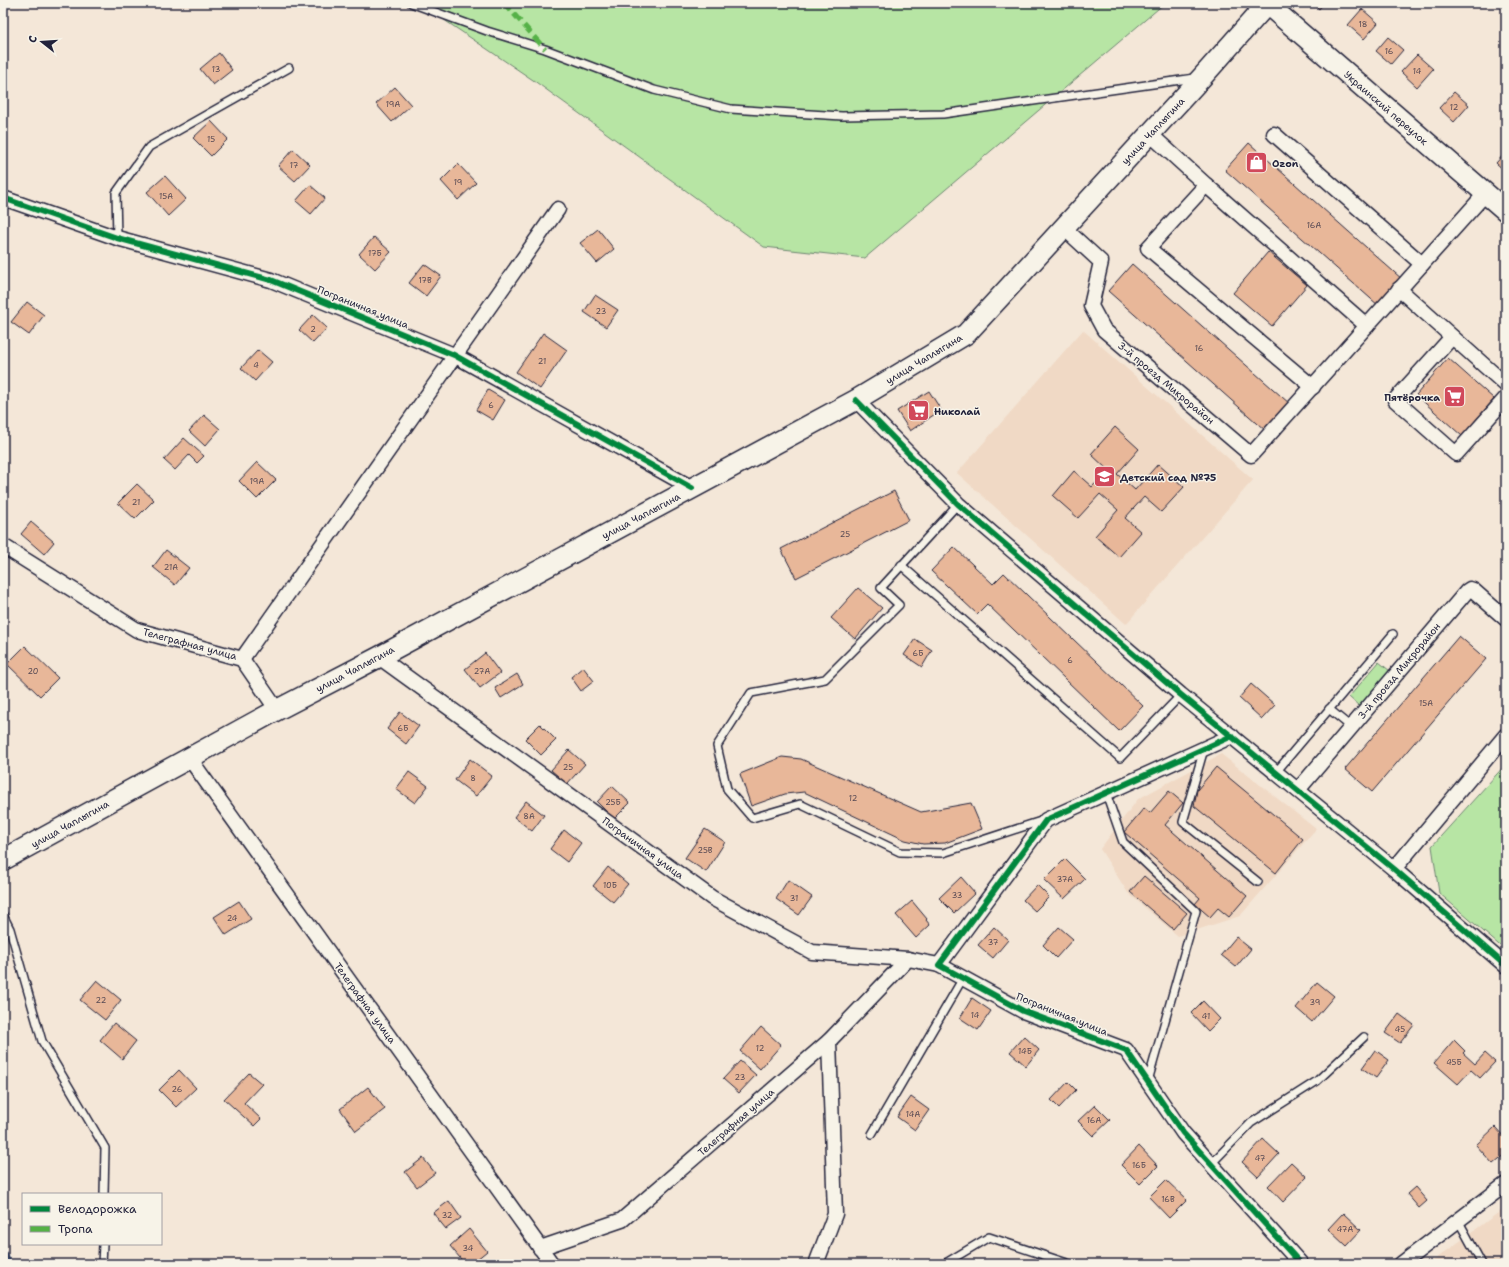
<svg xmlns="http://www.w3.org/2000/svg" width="1509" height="1267" font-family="'Shantell Sans',sans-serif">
<rect width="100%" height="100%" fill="#f4e7d8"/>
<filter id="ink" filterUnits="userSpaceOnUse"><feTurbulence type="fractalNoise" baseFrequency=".025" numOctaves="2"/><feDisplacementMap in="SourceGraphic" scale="8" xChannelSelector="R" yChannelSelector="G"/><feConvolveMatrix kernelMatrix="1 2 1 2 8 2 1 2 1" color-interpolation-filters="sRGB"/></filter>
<g filter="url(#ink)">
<g fill="#f0d9c5">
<polygon points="1083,330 1253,480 1126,624 957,473"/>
<polygon points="1221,754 1316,829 1240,916 1178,936 1128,893 1100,849 1138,799"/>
<polygon points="1506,1207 1506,1264 1429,1264"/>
</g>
<g fill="#b7e5a4" stroke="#6c8470">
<polygon points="419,3 1165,3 865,258 764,247 533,80"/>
<polygon points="1379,662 1390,671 1359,706 1349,697"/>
<polygon points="1506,764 1506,951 1439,893 1432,846"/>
</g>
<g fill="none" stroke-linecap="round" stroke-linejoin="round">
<polyline stroke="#6886a9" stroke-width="5" points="3,1250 10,1264"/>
</g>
<g fill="#e8b799" stroke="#22223b">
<polygon points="1313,3 1324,3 1319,9"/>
<polygon points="1362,9 1378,23 1364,39 1348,25"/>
<polygon points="1388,37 1403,50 1391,64 1376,51"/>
<polygon points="219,53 232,70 213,85 200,69"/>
<polygon points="1417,55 1433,69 1417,87 1401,72"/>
<polygon points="395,87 411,105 392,122 376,104"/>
<polygon points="1454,92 1469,105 1454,122 1439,108"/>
<polygon points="211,121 228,139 211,156 193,138"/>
<polygon points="1249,143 1403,280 1379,306 1225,170"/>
<polygon points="293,149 310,165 295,181 278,166"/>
<polygon points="1506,152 1506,172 1496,163"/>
<polygon points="458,164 476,183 458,200 441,181"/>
<polygon points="165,176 186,199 168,216 147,192"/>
<polygon points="310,185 325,198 311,214 296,201"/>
<polygon points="598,229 614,249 597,263 580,243"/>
<polygon points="374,237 391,252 375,269 359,254"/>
<polygon points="1268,252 1307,285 1272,326 1233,293"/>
<polygon points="424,264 441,276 426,296 409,283"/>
<polygon points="1132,264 1290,404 1266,431 1108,291"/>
<polygon points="595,295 618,310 606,327 584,312"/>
<polygon points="27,302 44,315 29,335 11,322"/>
<polygon points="1506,302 1506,313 1501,308"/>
<polygon points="313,315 327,328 313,343 299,330"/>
<polygon points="543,333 567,350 540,389 516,372"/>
<polygon points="258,350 272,362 255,381 241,368"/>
<polygon points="1448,358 1494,399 1462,436 1416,395"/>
<polygon points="488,390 505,400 493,420 476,410"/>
<polygon points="929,391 941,410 910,431 897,411"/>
<polygon points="204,415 220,429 205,446 189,431"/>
<polygon points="1115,427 1139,449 1117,474 1135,490 1158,464 1184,487 1161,512 1144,497 1125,518 1141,532 1119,557 1095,536 1118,510 1100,494 1078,518 1053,496 1074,471 1092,487 1108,470 1091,454"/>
<polygon points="184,438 204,456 197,463 189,455 175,470 164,460"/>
<polygon points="257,462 276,480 257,499 239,481"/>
<polygon points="137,484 154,500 135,519 118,503"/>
<polygon points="894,491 909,520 796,578 781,549"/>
<polygon points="31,522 54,542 44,554 21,534"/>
<polygon points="954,547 993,584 1004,573 1143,706 1119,731 987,604 977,614 931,571"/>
<polygon points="166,550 189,568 175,585 153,567"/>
<polygon points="858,588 882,608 855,639 831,618"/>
<polygon points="1459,636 1486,659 1372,792 1345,769"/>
<polygon points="915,639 932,650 922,667 904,655"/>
<polygon points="25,646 58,678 40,696 7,664"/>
<polygon points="485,653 500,673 480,688 465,669"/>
<polygon points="583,667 594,681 581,691 571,677"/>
<polygon points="517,674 523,684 501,698 495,688"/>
<polygon points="1251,684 1275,705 1262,719 1239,698"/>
<polygon points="400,712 419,726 406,744 387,729"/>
<polygon points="540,724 556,740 541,755 525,739"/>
<polygon points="569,750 585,764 567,784 551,770"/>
<polygon points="782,757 801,759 921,812 971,803 982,829 945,843 923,844 905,840 804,792 785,794 751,806 740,774"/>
<polygon points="470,759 492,776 476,796 455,780"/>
<polygon points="1216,767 1303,839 1276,873 1194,806 1197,790"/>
<polygon points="409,772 428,786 415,803 396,789"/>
<polygon points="612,786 630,803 614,819 597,802"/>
<polygon points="1169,791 1183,803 1165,825 1247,896 1229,917 1218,908 1210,917 1195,904 1200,898 1124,832 1144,808 1150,813"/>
<polygon points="526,801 544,815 532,831 514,817"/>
<polygon points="705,829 725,842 706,872 685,858"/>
<polygon points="564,830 581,843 567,862 550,849"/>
<polygon points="1065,859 1085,879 1064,899 1044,880"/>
<polygon points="608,867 628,884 613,902 593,886"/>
<polygon points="1144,876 1187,913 1173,929 1130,892"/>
<polygon points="961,877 975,893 954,913 939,898"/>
<polygon points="788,880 812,897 799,915 776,899"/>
<polygon points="1037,885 1049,897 1035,911 1023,900"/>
<polygon points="239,901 251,919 226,935 214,917"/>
<polygon points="912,901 927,919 926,920 930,925 916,938 896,915"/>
<polygon points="994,927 1008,940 993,958 978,945"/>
<polygon points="1059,927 1073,939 1056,958 1043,945"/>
<polygon points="1236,937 1251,949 1236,967 1221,955"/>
<polygon points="97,980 121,1000 105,1020 80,1000"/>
<polygon points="1317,982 1334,996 1312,1022 1296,1008"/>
<polygon points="972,998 991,1011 978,1030 960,1018"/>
<polygon points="1203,1001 1220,1019 1208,1031 1191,1013"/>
<polygon points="1399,1014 1414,1025 1400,1043 1385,1033"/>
<polygon points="114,1023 136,1041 122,1059 100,1040"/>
<polygon points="761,1027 781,1045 760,1069 740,1051"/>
<polygon points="1024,1036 1039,1050 1026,1066 1010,1052"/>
<polygon points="1454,1040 1465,1051 1463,1053 1475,1064 1485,1053 1495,1062 1480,1078 1471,1070 1458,1084 1434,1063"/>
<polygon points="1375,1050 1389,1060 1376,1078 1362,1068"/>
<polygon points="740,1061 756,1075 739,1093 723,1079"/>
<polygon points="179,1070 196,1088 176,1107 159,1090"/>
<polygon points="249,1073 262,1084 244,1103 261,1119 254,1126 224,1099"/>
<polygon points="1068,1082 1076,1090 1059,1108 1051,1100"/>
<polygon points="368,1087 385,1109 356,1131 340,1109"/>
<polygon points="911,1097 929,1110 915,1130 897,1117"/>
<polygon points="1095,1105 1110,1120 1093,1136 1078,1121"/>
<polygon points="1495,1127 1506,1139 1506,1153 1493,1164 1476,1145"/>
<polygon points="1263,1139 1279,1154 1258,1177 1242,1162"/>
<polygon points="1139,1146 1158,1166 1140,1184 1121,1165"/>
<polygon points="423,1158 435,1173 417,1187 405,1172"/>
<polygon points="1291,1162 1307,1177 1283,1202 1268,1186"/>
<polygon points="1166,1180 1187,1200 1169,1218 1149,1197"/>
<polygon points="1415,1187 1427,1201 1419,1208 1407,1194"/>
<polygon points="449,1201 461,1218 446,1229 433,1213"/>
<polygon points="1343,1213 1361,1230 1346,1246 1328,1229"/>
<polygon points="469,1229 487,1251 471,1264 465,1264 450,1246"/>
</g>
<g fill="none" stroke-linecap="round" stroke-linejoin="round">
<defs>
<g id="lane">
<polyline points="411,3 487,31 545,49 654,90 731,109 842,116 943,114 1195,78"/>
<polyline points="117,238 116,193 149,147 289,68"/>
<polyline points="958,504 881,588 899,605 825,679 751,693 717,746 727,789 752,818 800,804 900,852 943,853 1044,820"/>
<polyline points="901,565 1120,758 1181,695"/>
<polyline points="1329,709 1351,727"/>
<polyline points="1204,749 1183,822 1258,882"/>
<polyline points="1276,772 1393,634"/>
<polyline points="1106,793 1123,842 1196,911 1148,1081"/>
<polyline points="3,915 10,929 42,1041 105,1148 104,1194"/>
<polyline points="872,1134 963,978"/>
<polyline points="1211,1164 1251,1123 1317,1081 1364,1037"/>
<polyline points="1458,1220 1482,1264"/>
<polyline points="102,1264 103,1244"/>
<polyline points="944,1264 989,1237 1070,1264"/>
</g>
<g id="street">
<polyline points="1150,134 1206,185 1148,248 1313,387"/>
<polyline points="1274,134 1422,264"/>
<polyline points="1206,185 1367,326"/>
<polyline points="3,198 117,238 271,280 454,355 692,488"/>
<polyline points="1064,228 1101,262 1091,306 1104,330 1251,455 1485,194"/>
<polyline points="1399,289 1506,385"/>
<polyline points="1452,337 1395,400 1456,454 1506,398"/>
<polyline points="856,400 958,504 1181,695 1394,869 1506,966"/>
<polyline points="3,546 137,630 242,659 277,710"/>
<polyline points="379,657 712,898 812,952 908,959 939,965"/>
<polyline points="242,659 558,209"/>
<polyline points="1232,736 1046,820 939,965 1023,1011 1126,1050 1183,1133 1301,1264"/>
<polyline points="190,759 552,1264"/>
<polyline points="1298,790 1467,591 1470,589 1473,590 1506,619"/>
<polyline points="1394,869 1506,735"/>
<polyline points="540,1248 622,1220 829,1041 908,959"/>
<polyline points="816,1264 835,1214 829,1041"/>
<polyline points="1401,1264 1506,1184"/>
</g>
<polyline id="secondary" points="3,860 277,710 379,657 856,400 966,334 1203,76 1267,4 1506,211"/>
</defs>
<use href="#lane" stroke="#22223b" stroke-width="10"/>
<use href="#street" stroke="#22223b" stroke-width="17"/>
<use href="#secondary" stroke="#22223b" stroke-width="23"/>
<use href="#lane" stroke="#f7f3e8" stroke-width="7"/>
<use href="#street" stroke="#f7f3e8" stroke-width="14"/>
<use href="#secondary" stroke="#f7f3e8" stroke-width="20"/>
<polyline stroke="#55b146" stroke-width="5" stroke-dasharray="10 5" stroke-linecap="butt" points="504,3 545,49"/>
<defs>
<g id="cycleway">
<polyline points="3,198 117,238 271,280 454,355 692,488"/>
<polyline points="856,400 958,504 1181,695 1394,869 1506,966"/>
<polyline points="1232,736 1046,820 939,965 1023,1011 1126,1050 1183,1133 1301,1264"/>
</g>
</defs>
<use href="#cycleway" stroke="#f7f3e8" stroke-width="8"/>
<use href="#cycleway" stroke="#00873e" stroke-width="6"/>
</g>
</g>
<defs>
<symbol id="shop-square" viewBox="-11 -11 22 22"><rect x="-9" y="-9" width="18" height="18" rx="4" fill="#d1495b" stroke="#f7f3e8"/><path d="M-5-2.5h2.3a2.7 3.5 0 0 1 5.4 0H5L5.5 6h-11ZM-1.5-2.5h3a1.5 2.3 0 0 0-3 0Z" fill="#fff"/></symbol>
<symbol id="supermarket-square" viewBox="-11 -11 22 22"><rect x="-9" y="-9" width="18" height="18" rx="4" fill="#d1495b" stroke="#f7f3e8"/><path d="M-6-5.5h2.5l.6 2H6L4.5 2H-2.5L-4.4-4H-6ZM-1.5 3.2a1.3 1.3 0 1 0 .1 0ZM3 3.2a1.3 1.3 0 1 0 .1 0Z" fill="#fff"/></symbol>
<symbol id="school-square" viewBox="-11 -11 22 22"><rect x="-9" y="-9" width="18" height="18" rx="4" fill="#d1495b" stroke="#f7f3e8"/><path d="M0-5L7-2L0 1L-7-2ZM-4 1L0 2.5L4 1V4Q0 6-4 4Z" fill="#fff"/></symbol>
</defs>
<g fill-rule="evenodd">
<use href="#shop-square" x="1244" y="150" width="25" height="25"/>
<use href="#supermarket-square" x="1442" y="384" width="25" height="25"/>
<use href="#supermarket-square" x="906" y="398" width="25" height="25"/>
<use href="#school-square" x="1092" y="464" width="25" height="25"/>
</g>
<g text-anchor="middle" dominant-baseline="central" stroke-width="3" stroke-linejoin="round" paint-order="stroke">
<g font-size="8" fill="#544752">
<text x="1363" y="24">18</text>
<text x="1389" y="51">16</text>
<text x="216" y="69">13</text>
<text x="1417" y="71">14</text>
<text x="393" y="104">19А</text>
<text x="1454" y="107">12</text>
<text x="211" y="139">15</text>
<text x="294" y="165">17</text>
<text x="458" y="182">19</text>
<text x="166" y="196">15А</text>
<text x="1314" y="225">16А</text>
<text x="375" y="253">17Б</text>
<text x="425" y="280">17В</text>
<text x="601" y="311">23</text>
<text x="313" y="329">2</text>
<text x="1199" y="348">16</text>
<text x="542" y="361">21</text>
<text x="256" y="365">4</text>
<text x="491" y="405">6</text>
<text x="257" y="481">19А</text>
<text x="136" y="502">21</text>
<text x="845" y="534">25</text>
<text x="171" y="567">21А</text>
<text x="918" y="653">6Б</text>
<text x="1070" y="660">6</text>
<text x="33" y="671">20</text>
<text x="482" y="671">27А</text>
<text x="1426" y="703">15А</text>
<text x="403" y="728">6Б</text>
<text x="568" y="767">25</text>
<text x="473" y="778">8</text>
<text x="853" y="798">12</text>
<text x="613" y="802">25Б</text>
<text x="529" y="816">8А</text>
<text x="705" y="850">25В</text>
<text x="1065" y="879">37А</text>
<text x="610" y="885">10Б</text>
<text x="957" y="895">33</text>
<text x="794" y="898">31</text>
<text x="232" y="918">24</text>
<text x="993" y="942">37</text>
<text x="101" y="1000">22</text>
<text x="1315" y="1002">39</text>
<text x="975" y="1015">14</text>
<text x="1206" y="1016">41</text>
<text x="1400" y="1029">45</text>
<text x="760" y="1048">12</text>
<text x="1025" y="1051">14Б</text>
<text x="1454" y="1062">45Б</text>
<text x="740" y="1077">23</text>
<text x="177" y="1089">26</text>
<text x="913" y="1114">14А</text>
<text x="1094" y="1120">16А</text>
<text x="1260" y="1158">47</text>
<text x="1139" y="1165">16Б</text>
<text x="1168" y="1199">16В</text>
<text x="447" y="1215">32</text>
<text x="1345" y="1229">47А</text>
<text x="468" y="1248">34</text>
</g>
<g font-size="10" fill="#22223b" stroke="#f7f3e8">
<text transform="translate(1386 108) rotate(41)">Украинский переулок</text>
<text transform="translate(1153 131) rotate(-47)">улица Чаплыгина</text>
<text transform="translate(363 307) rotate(22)">Пограничная улица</text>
<text transform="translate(924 359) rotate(-31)">улица Чаплыгина</text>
<text transform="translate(1166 383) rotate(40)">3-й проезд Микрорайон</text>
<text transform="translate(641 516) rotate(-28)">улица Чаплыгина</text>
<text transform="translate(190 644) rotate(15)">Телеграфная улица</text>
<text transform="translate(355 669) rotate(-28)">улица Чаплыгина</text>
<text transform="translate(1399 671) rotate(-50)">3-й проезд Микрорайон</text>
<text transform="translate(70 824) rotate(-29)">улица Чаплыгина</text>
<text transform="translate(643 848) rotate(36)">Пограничная улица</text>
<text transform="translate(365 1003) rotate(54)">Телеграфная улица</text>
<text transform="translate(1062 1014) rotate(22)">Пограничная улица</text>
<text transform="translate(736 1122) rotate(-41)">Телеграфная улица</text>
</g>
<g font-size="10" font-weight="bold" fill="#22223b" stroke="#f7f3e8" text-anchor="start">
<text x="1272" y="163">Ozon</text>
<text x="1440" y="397" text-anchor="end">Пятёрочка</text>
<text x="934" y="411">Николай</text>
<text x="1120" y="477">Детский сад №75</text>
</g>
</g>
<rect width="1509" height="1267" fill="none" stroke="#f7f3e8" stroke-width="16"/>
<rect x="8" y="8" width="1493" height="1251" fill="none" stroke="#22223b" stroke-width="1.5" filter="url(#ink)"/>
<rect x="22" y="1193" width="140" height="52" fill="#f7f3e8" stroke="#a29fa3"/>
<rect x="30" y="1206" width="20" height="6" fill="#00873e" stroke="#a29fa3"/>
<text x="58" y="1213" font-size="12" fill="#22223b">Велодорожка</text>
<rect x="30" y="1226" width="20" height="6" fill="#55b146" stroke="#a29fa3"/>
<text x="58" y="1233" font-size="12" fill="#22223b">Тропа</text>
<g transform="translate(42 42) rotate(287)" stroke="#f7f3e8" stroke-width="3" paint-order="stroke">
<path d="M0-3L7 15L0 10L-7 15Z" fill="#22223b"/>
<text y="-6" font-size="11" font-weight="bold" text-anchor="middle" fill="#22223b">С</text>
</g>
</svg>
